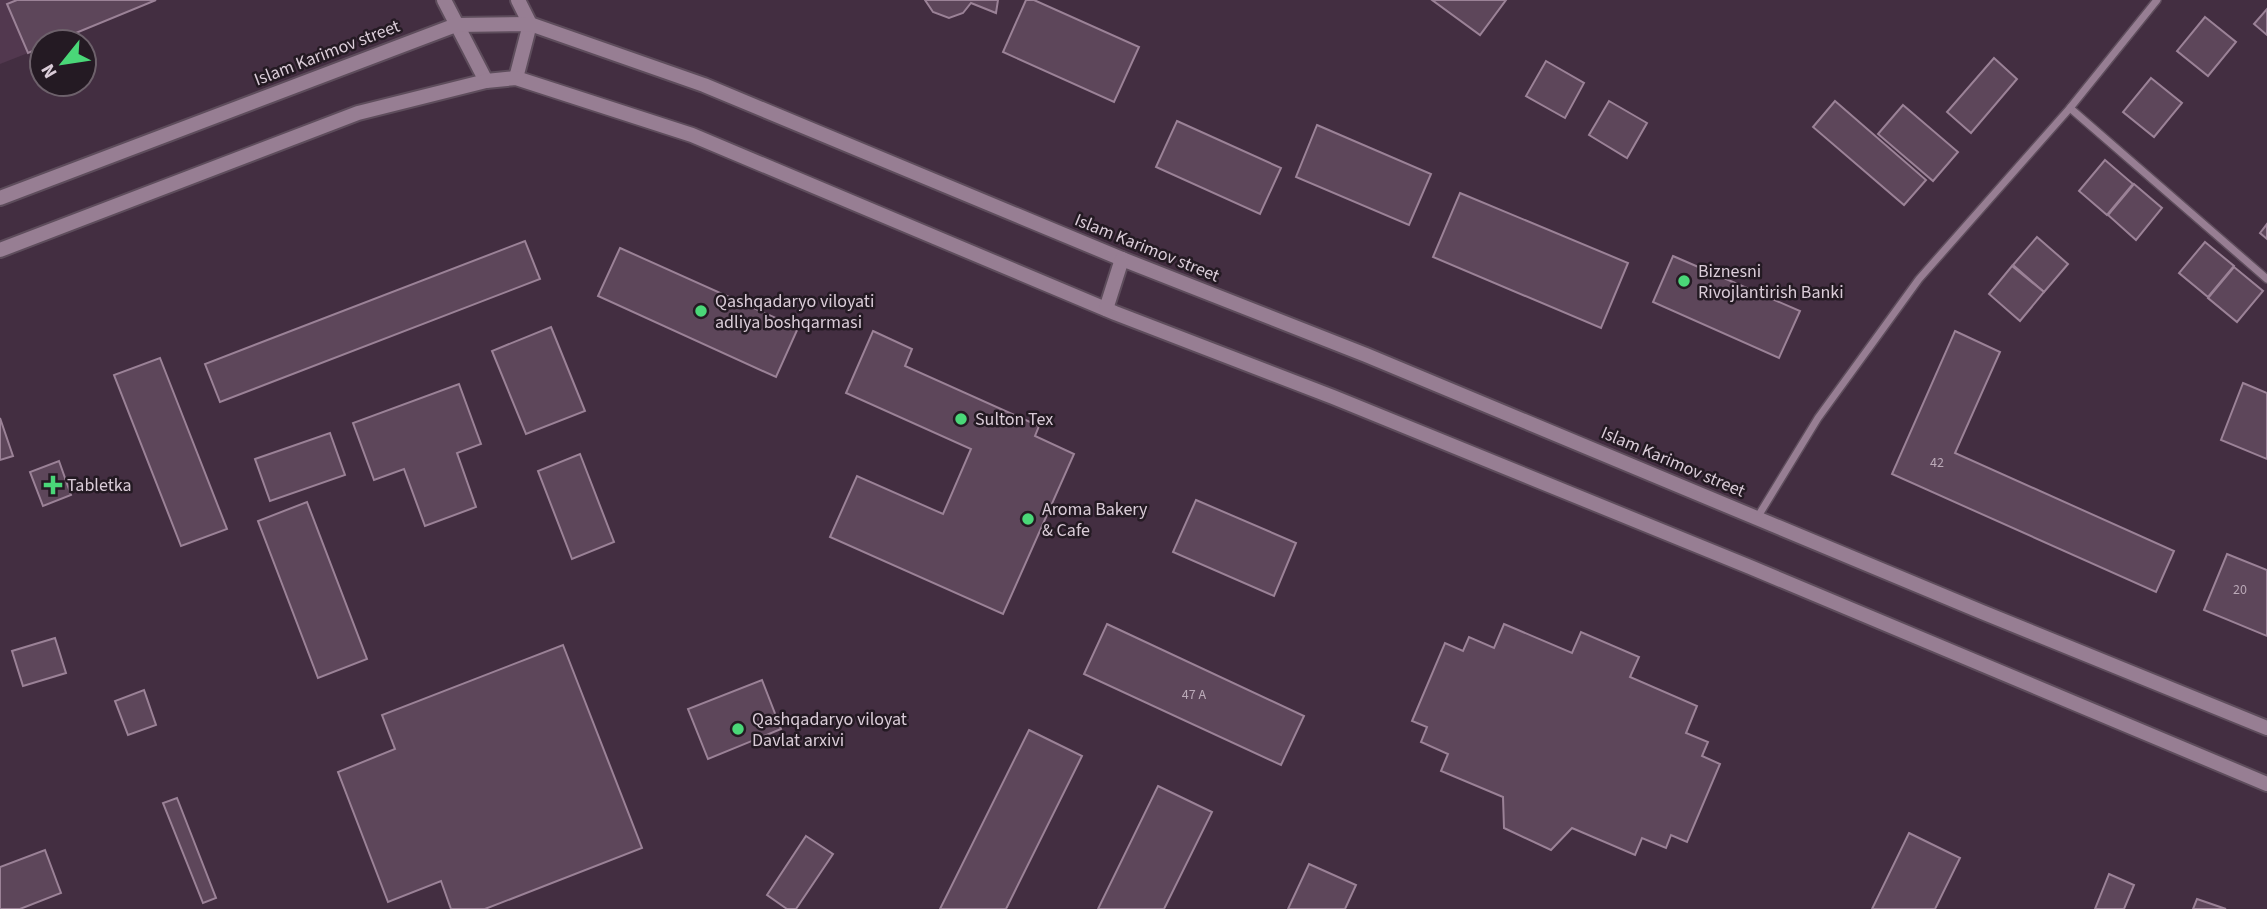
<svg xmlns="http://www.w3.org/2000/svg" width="2267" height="909" font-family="'Source Sans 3',sans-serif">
<rect width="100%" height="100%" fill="#432e41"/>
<polygon fill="#52384f" points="0,0 17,0 7,4 28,53 0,64"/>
<g fill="#5d465a" stroke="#9b8297" stroke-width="2">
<polygon points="17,0 156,0 54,42 42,42 42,47 28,53 7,4"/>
<polygon points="925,0 998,0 996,13 971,3 963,13 949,18 933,12"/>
<polygon points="1026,0 1034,0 1139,47 1114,102 1003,52"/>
<polygon points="1432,0 1506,0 1480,35"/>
<polygon points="2267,9 2267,35 2254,24"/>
<polygon points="2205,17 2236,42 2208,76 2177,51"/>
<polygon points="1994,58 2017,79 1971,133 1947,112"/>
<polygon points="1546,61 1584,83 1565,118 1526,96"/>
<polygon points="2151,78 2182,103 2154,137 2123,112"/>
<polygon points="1609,101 1647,123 1627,158 1589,135"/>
<polygon points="1835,101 1926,180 1904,205 1813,127"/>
<polygon points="1903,105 1958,152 1933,181 1878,134"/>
<polygon points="1177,121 1281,168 1260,214 1156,167"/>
<polygon points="1317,125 1431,174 1409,225 1296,177"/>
<polygon points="2105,160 2133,184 2107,215 2079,191"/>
<polygon points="2134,184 2162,208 2136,240 2108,215"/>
<polygon points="1460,193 1628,263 1601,328 1433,257"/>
<polygon points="2267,224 2267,239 2260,233"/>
<polygon points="2037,237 2068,264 2044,292 2013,265"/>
<polygon points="525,241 540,279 220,402 205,364"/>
<polygon points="2205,242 2234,266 2208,297 2179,273"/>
<polygon points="620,248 798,328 776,377 598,296"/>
<polygon points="1673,256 1800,311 1779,358 1653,302"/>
<polygon points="2012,266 2044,292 2020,321 1989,294"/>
<polygon points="2234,267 2263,291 2237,322 2208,298"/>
<polygon points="551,327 585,411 526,434 492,351"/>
<polygon points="873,331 912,349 905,366 1039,426 1035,436 1074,454 1003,614 830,537 857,476 943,514 971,449 846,393"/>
<polygon points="1955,331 2000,352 1955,453 2174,551 2156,592 1892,474"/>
<polygon points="160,358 227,529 181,546 114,375"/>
<polygon points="2243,383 2267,393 2267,459 2221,440"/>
<polygon points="459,384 481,444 457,453 476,507 425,526 404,469 374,480 353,423"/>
<polygon points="0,418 13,456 0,460"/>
<polygon points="330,433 345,475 270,501 255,459"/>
<polygon points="580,454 614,542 572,559 538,471"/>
<polygon points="59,461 71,495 43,506 30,472"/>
<polygon points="1196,500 1296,543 1274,596 1173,552"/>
<polygon points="307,502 367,659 318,678 258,521"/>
<polygon points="2227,554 2267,570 2267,636 2204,610"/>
<polygon points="1107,624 1304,716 1281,765 1084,674"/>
<polygon points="1504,624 1572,653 1581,632 1639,657 1630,677 1697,706 1686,733 1708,742 1702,756 1720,764 1687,842 1671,835 1666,848 1642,838 1635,855 1572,828 1551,850 1504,828 1503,797 1441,771 1448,754 1421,742 1427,727 1412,721 1445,643 1463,651 1469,637 1494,648"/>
<polygon points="55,638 66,673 23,686 12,651"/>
<polygon points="563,645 642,848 485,909 451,909 441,881 388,902 338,772 395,749 382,715"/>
<polygon points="762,680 781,729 708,759 688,709"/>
<polygon points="144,690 156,725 128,735 115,701"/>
<polygon points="1029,730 1082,756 1006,909 940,909"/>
<polygon points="1158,786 1212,812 1164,909 1098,909"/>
<polygon points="177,798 216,898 203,903 163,803"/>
<polygon points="1909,833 1960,858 1935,909 1872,909"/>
<polygon points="806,836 833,854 796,909 787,909 767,895"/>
<polygon points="45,850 61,893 20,909 0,909 0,867"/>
<polygon points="1309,864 1356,885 1345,909 1288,909"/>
<polygon points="2109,874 2134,885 2124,909 2095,909"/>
<polygon points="2197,899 2226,909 2193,909"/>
</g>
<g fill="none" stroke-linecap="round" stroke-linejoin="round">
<defs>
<g id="street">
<polyline points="2070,108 2267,279"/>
<polyline points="1757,518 1818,418 1919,279 2070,108 2157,0"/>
</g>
<g id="secondary">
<polyline points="444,0 486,81"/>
<polyline points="516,78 530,24 518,0"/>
<polyline points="0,198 456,25 530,24 704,85 1122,259 1366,355 1982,612 2267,728"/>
<polyline points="0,250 358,113 486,81 516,78 692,135 1115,313 1333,397 1750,567 2267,784"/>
<polyline points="1106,309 1122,259"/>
</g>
</defs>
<use href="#street" stroke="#5e4d5c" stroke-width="10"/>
<use href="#secondary" stroke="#5e4d5c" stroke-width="18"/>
<use href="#street" stroke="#977e93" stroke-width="7"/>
<use href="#secondary" stroke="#977e93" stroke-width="14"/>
</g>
<g fill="#4ad778" stroke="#241a23" stroke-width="2.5">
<circle cx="1684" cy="281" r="7"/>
<circle cx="701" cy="311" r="7"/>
<circle cx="961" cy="419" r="7"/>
<path d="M49.5 474.5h7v7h7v7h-7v7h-7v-7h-7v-7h7z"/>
<circle cx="1028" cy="519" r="7"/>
<circle cx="738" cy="729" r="7"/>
</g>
<g text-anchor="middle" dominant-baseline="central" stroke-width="5" stroke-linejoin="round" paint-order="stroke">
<g font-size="14" fill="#bbaab8">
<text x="1937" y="463">42</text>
<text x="2240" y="590">20</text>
<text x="1194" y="695">47 А</text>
</g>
<g font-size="18" fill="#daccd8" stroke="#241a23">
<text transform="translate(327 53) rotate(-21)">Islam Karimov street</text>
<text transform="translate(1147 248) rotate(22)">Islam Karimov street</text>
<text transform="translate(1673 462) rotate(23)">Islam Karimov street</text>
</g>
<g font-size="18" fill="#daccd8" stroke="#241a23" text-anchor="start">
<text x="1698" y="271">Biznesni<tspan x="1698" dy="21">Rivojlantirish Banki</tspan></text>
<text x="715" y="301">Qashqadaryo viloyati<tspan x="715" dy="21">adliya boshqarmasi</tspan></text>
<text x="975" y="419">Sulton Tex</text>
<text x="67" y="485">Tabletka</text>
<text x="1042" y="509">Aroma Bakery<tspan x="1042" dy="21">&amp; Cafe</tspan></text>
<text x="752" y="719">Qashqadaryo viloyat<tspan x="752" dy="21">Davlat arxivi</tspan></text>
</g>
</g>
<g transform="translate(63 63) rotate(240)"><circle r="33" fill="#241a23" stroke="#6d616b" stroke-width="2"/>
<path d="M0-5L12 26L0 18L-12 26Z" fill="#4ad778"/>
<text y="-10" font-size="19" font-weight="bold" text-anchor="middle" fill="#daccd8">N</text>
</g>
</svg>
